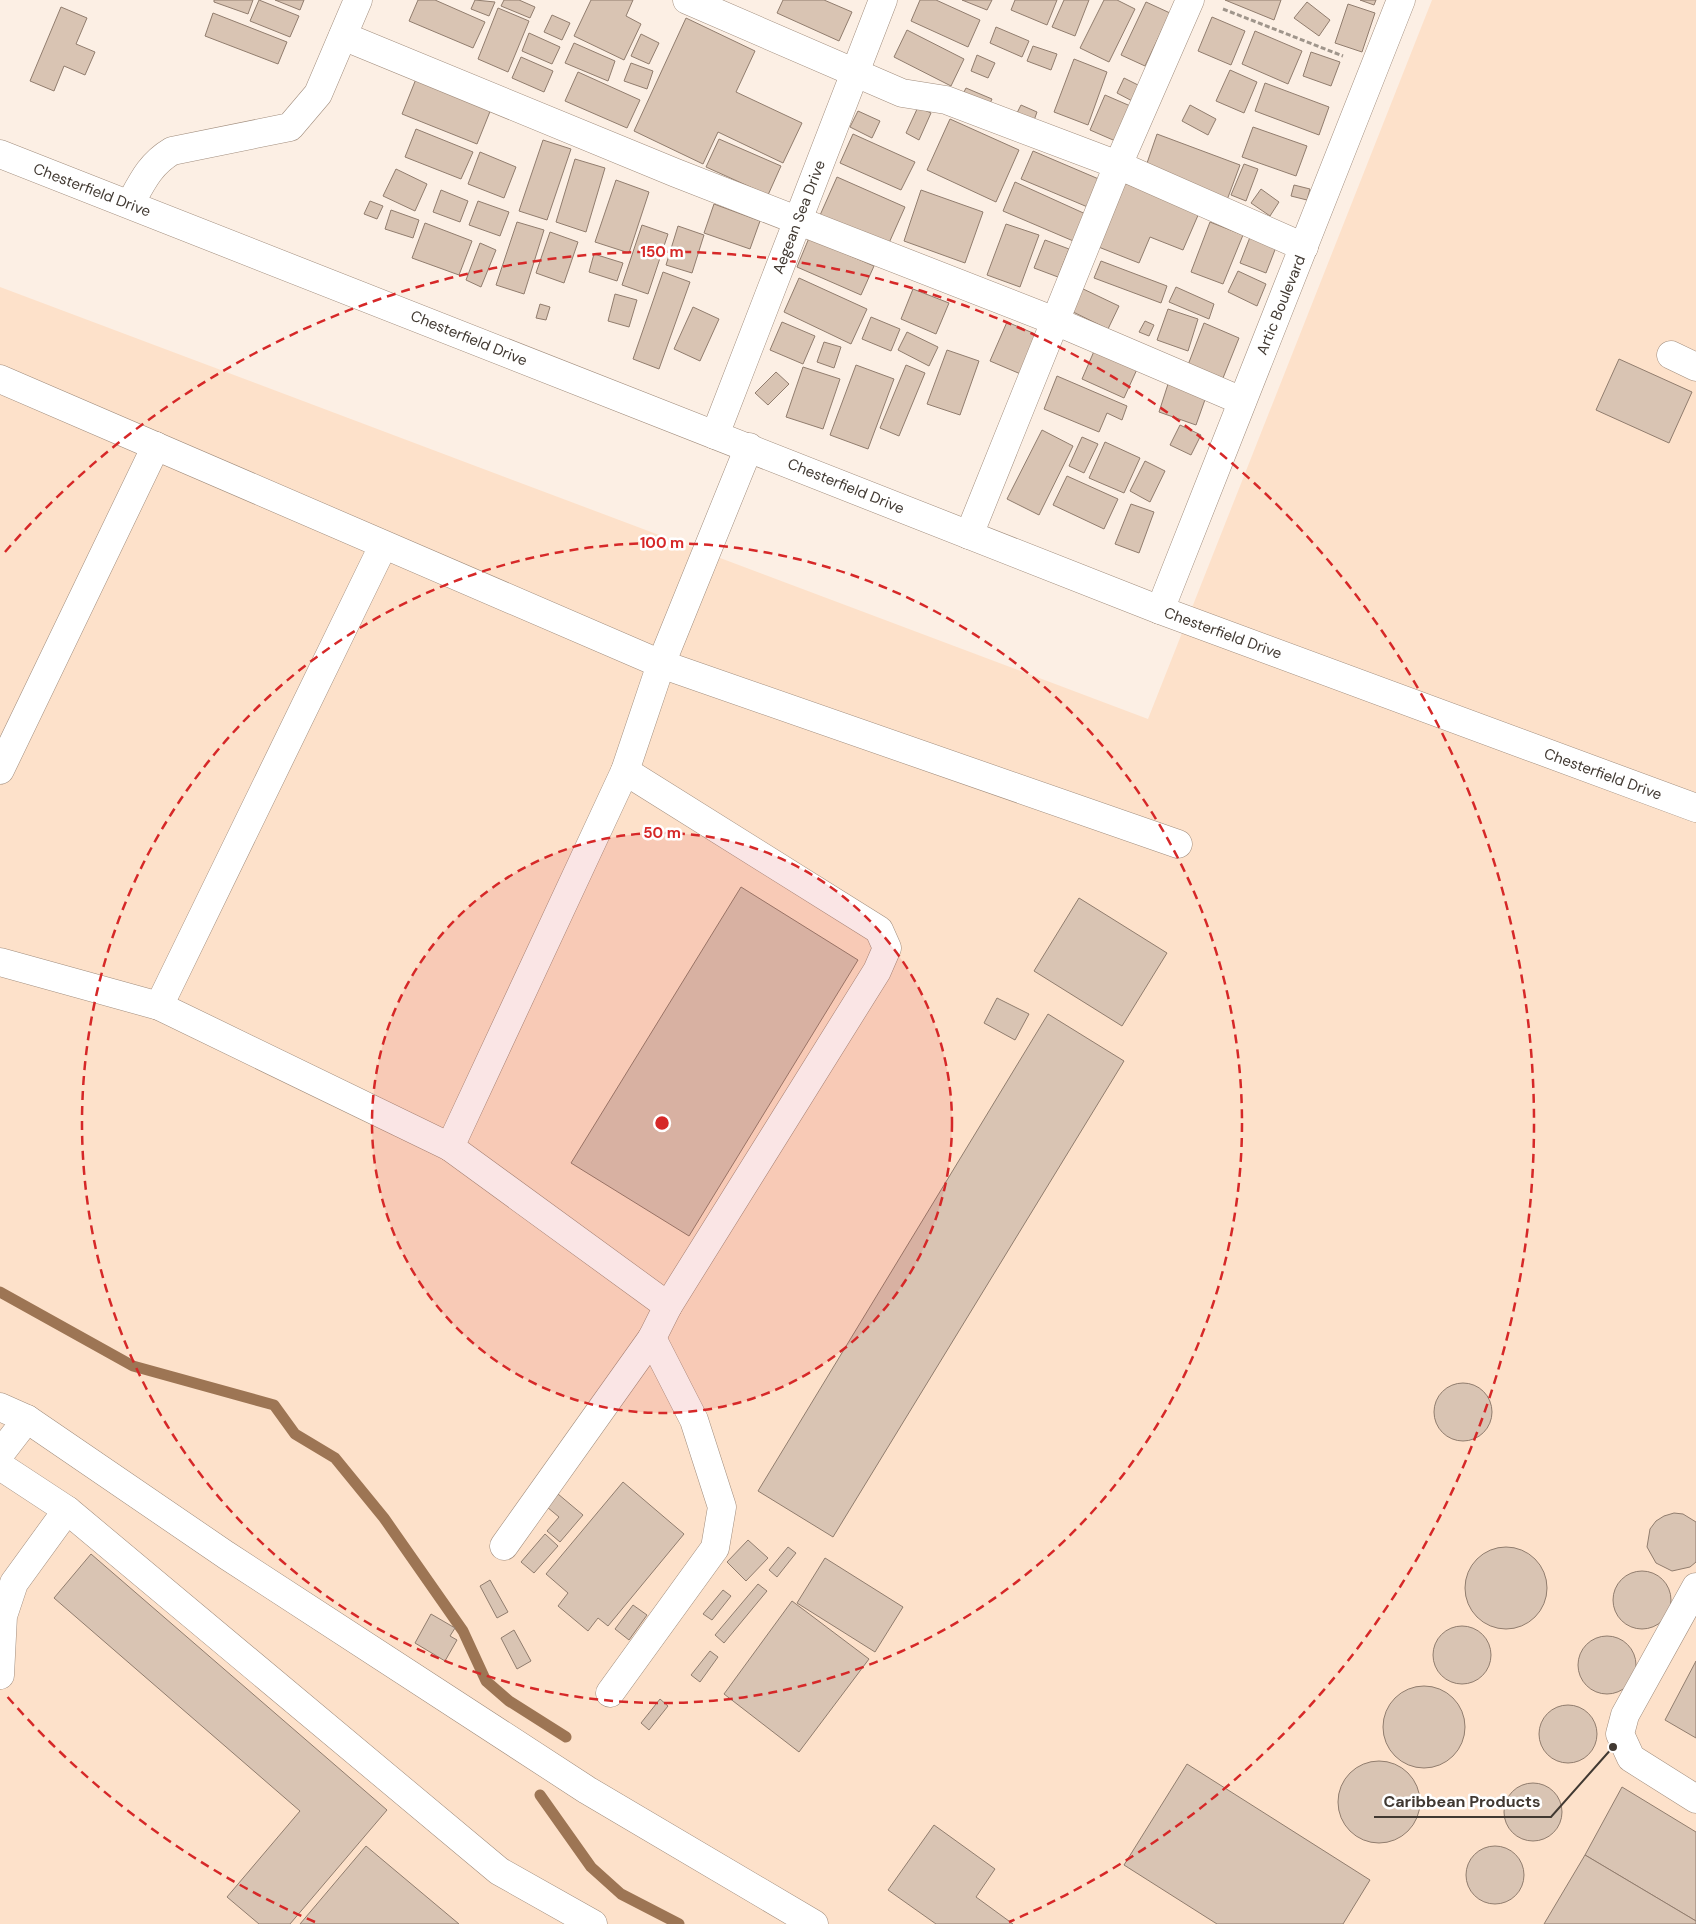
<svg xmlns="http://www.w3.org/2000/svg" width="1696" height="1924" font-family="'DM Sans',sans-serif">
<rect width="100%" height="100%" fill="#fcefe4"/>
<polygon fill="#fde1ca" points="1432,0 1696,0 1696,1924 0,1924 0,287 1148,719"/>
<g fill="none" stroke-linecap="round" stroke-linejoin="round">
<g stroke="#9d7554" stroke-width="11">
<polyline points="0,1292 133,1366 274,1405 295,1434 335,1458 384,1518 463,1631 486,1681 509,1701 566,1737"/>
<polyline points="540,1795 591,1867 621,1894 679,1924"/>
</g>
</g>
<g fill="#d9c4b3" stroke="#917d6e">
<polygon points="214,0 253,0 248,14 214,2"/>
<polygon points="259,0 299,16 290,37 250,21"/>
<polygon points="275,0 304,0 300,10"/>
<polygon points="418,0 435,0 485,22 473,48 409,21"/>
<polygon points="475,0 495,2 489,16 471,9"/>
<polygon points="504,0 519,0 535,7 530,18 501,6"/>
<polygon points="591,0 633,0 626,16 641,24 624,60 574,36"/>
<polygon points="783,0 824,0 852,12 839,41 777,13"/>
<polygon points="920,0 936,0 980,20 968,47 911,21"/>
<polygon points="962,0 992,0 987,10"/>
<polygon points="1015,0 1057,0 1047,25 1011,10"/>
<polygon points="1064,0 1089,0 1075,36 1052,27"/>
<polygon points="1104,0 1117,0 1135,9 1109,62 1080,48"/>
<polygon points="1225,0 1281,0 1274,20"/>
<polygon points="1360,0 1376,0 1374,5"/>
<polygon points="1146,2 1170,13 1145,66 1121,55"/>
<polygon points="1307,2 1330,20 1319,36 1294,18"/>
<polygon points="1348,4 1375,13 1362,52 1335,43"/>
<polygon points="61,7 87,18 76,44 95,52 85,75 64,66 54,91 30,81"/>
<polygon points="498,8 529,21 508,72 478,59"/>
<polygon points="213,13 287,42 278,64 205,36"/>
<polygon points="552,15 570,23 562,40 544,32"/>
<polygon points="1212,17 1245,31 1231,65 1198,51"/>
<polygon points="686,18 755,51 736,92 802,123 783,163 718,132 703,164 634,131"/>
<polygon points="996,27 1029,41 1022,57 990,43"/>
<polygon points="907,30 964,59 951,86 894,57"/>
<polygon points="1255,31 1302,51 1288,84 1242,64"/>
<polygon points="529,33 560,47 552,64 522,51"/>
<polygon points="641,34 659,43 649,64 631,56"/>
<polygon points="574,43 615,61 608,81 565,63"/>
<polygon points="1033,46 1057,54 1051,70 1027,61"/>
<polygon points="1311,52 1340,62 1331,86 1303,76"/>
<polygon points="977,55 995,63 988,78 971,71"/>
<polygon points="521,57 553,71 544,92 512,78"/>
<polygon points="1074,59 1107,72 1088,125 1054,112"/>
<polygon points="631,63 653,71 647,89 624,81"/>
<polygon points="1230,70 1257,82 1244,113 1216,101"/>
<polygon points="578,72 640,100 627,128 565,101"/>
<polygon points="1124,78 1144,88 1136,103 1117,93"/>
<polygon points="416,79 491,109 477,144 402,114"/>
<polygon points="1265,83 1329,107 1319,135 1255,111"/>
<polygon points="966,88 992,99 987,110 961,98"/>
<polygon points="1105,95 1135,108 1120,143 1090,130"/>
<polygon points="1021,105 1037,112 1032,126 1014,119"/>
<polygon points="1190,105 1216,119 1208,135 1182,121"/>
<polygon points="918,107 931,113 919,140 906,133"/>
<polygon points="858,111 880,121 872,138 850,127"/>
<polygon points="950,119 1019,150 996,202 927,170"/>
<polygon points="1253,127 1307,146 1296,176 1242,157"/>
<polygon points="416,129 473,152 461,179 405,157"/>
<polygon points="853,134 915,162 901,190 840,163"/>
<polygon points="1157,134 1240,165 1227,200 1145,169"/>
<polygon points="719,139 781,166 768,195 706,167"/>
<polygon points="543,140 571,149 547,220 519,211"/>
<polygon points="1033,151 1101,180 1090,208 1021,179"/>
<polygon points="480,152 516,167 504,198 468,184"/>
<polygon points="575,159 605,168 586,232 556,222"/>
<polygon points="1244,164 1258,169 1246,201 1231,195"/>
<polygon points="396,169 427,184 415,211 383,196"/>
<polygon points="837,177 905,207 885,252 817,222"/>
<polygon points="616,180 649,192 629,253 595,242"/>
<polygon points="1015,182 1090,216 1078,243 1003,211"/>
<polygon points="1122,182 1199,213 1183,250 1150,237 1139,263 1096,246"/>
<polygon points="1294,185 1310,189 1307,200 1291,196"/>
<polygon points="1261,189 1279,202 1270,216 1251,203"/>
<polygon points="441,190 468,201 460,222 433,212"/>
<polygon points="921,190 983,212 965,263 904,241"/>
<polygon points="370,201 383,206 377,219 364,214"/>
<polygon points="478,201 509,212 500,236 469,225"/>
<polygon points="714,204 760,221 750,249 704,233"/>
<polygon points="391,210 419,220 413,238 385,229"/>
<polygon points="517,222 544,230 524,294 496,285"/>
<polygon points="1210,222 1243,235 1223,284 1191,272"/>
<polygon points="425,223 472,241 459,275 412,258"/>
<polygon points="1006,224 1039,235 1020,287 987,275"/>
<polygon points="642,225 668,234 648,294 622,285"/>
<polygon points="678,226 704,235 692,273 666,265"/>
<polygon points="550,232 578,242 564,283 536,273"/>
<polygon points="1252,232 1278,242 1266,273 1240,263"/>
<polygon points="809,238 874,266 861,295 797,267"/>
<polygon points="1045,240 1069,249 1058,277 1034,268"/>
<polygon points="480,243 496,250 481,287 466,280"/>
<polygon points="594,254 623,263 617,281 589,272"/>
<polygon points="1101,261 1167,286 1161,303 1094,278"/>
<polygon points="1238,271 1266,284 1257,306 1228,292"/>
<polygon points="663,272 690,282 659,369 633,359"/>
<polygon points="799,278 867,309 851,344 784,312"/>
<polygon points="1079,287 1119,306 1108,329 1069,310"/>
<polygon points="1176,287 1214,304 1209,319 1169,302"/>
<polygon points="913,289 949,303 936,334 901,319"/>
<polygon points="615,294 637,300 629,327 608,321"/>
<polygon points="540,304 550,307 546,320 536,318"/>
<polygon points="693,307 719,319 700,361 674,349"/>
<polygon points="1168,309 1198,319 1188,351 1157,340"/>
<polygon points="871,317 900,329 891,351 862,339"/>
<polygon points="1145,321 1154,325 1149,336 1139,332"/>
<polygon points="782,322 815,336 803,364 770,350"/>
<polygon points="1007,322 1040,336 1023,375 990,361"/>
<polygon points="1204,323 1239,338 1223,378 1188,365"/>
<polygon points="907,332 938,347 929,366 898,350"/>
<polygon points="824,342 841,347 834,368 817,362"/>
<polygon points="1095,349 1138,367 1124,398 1082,379"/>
<polygon points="947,350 979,361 960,415 927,404"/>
<polygon points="1619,359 1692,392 1669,443 1596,410"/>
<polygon points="856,365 894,379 868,449 830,435"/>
<polygon points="906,365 925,373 899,436 880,428"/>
<polygon points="803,367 840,379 823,429 786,417"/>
<polygon points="776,372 789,384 768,405 755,393"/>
<polygon points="1057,376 1127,406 1122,420 1107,413 1099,432 1044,409"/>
<polygon points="1169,381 1207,394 1196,425 1159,412"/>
<polygon points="1180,425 1201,435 1191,455 1170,445"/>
<polygon points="1042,430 1073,446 1039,515 1007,499"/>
<polygon points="1082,437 1098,444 1084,473 1069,466"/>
<polygon points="1105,442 1140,458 1124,493 1089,478"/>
<polygon points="1145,461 1165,471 1150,502 1130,491"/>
<polygon points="1067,476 1118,499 1104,529 1053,505"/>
<polygon points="1131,504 1154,512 1139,553 1115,544"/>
<polygon points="741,887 858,960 689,1236 571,1163"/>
<polygon points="1079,898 1167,953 1122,1026 1034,971"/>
<polygon points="997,998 1029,1014 1015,1040 984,1023"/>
<polygon points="1048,1014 1124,1061 833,1537 758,1491"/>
<circle cx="1463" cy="1412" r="29"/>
<polygon points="623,1482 684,1534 608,1626 598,1618 588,1631 558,1606 568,1593 546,1574"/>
<polygon points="558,1494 583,1515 560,1542 547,1531 559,1517 547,1507"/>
<polygon points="1674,1513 1683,1514 1696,1522 1696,1562 1690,1567 1672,1571 1656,1563 1647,1547 1650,1529 1656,1521 1664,1516"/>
<polygon points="545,1534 558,1546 534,1573 521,1562"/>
<polygon points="748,1540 768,1558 746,1581 727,1562"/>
<polygon points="788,1547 796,1553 777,1577 769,1570"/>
<circle cx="1506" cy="1588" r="41"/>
<polygon points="91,1554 387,1810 290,1924 259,1924 227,1897 300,1811 54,1598"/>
<polygon points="825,1558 903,1607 875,1652 797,1603"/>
<circle cx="1642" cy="1600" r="29"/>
<polygon points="490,1580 508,1612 497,1618 480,1586"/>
<polygon points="758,1584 767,1591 724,1643 715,1635"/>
<polygon points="723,1590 731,1596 712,1620 703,1614"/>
<polygon points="792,1601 869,1659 799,1752 724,1694"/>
<polygon points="633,1605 647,1615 629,1640 615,1629"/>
<polygon points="431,1614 455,1628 450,1636 457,1640 445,1661 415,1643"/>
<circle cx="1462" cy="1655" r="29"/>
<polygon points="514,1630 531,1661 517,1669 501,1638"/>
<circle cx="1607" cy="1665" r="29"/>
<polygon points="710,1651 718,1657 700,1682 691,1675"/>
<polygon points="1696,1661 1696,1738 1665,1720"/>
<circle cx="1424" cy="1727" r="41"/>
<polygon points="660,1699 668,1706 649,1730 641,1723"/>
<circle cx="1568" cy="1734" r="29"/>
<circle cx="1379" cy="1802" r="41"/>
<polygon points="1187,1764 1370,1880 1343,1924 1217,1924 1124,1865"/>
<circle cx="1533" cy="1812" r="29"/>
<polygon points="1622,1787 1696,1832 1696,1921 1585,1855"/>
<polygon points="934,1825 995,1869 976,1897 1013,1924 936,1924 888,1890"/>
<polygon points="366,1846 459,1924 300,1924"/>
<circle cx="1495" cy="1875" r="29"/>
<polygon points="1585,1855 1696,1921 1696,1924 1544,1924"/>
</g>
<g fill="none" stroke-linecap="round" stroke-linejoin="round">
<defs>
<g id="minor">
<polyline points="687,0 902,93 946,100 1118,165 1304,247"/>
<polyline points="343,36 676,173 1055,321 1242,401"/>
<polyline points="0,154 1160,610 1696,808"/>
<path d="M130 204C142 182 150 164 172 151L290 127 318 94 358 0"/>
<polyline points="1671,355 1696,367"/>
<polyline points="0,379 661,664 1178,844"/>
<polyline points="715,435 883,0"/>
<polyline points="969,535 1118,165 1190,0"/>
<polyline points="1160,610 1401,0"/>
<polyline points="0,770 156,446"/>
<polyline points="625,771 879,930 887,948 877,971 668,1306"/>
<polyline points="0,962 159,1006 450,1147 668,1306 652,1338 504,1546"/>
<polyline points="159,1006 383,546"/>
<polyline points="450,1147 625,771 661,664 749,447"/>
<polyline points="0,1407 27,1419 226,1555 587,1790 814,1924"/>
<polyline points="0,1454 27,1419"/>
<polyline points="0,1466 67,1510 499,1871 593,1924"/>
<polyline points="1696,1587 1625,1715 1620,1734 1631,1758 1696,1799"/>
<polyline points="0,1675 3,1616 14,1583 67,1510"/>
<polyline points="610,1693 715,1548 722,1507 694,1420 652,1338"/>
</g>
</defs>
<use href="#minor" stroke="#a18d7d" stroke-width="29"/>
<polyline stroke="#9f958b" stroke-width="3" stroke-dasharray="5 2.5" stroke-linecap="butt" points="1223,9 1343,56"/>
<use href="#minor" stroke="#fff" stroke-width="28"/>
</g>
<circle cx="662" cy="1123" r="290" fill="#d62828" fill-opacity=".12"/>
<g fill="none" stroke="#d62828" stroke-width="2.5" stroke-dasharray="9 6">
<circle cx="662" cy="1123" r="290"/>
<circle cx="662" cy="1123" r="580"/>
<path d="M315 1922A871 871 0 0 1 5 1694M5 552A871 871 0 1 1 1009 1922"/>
</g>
<g text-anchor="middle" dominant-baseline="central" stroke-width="5" stroke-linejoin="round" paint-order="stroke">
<g font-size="15" fill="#413932" stroke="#fff">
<text transform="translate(92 190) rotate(21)">Chesterfield Drive</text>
<text transform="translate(799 217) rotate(-69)">Aegean Sea Drive</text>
<text transform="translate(1281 305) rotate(-68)">Artic Boulevard</text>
<text transform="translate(469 338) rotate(22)">Chesterfield Drive</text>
<text transform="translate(846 486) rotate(22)">Chesterfield Drive</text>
<text transform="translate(1223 633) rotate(20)">Chesterfield Drive</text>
<text transform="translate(1603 774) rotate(20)">Chesterfield Drive</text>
</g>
</g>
<circle cx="662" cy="1123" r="8" fill="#d62828" stroke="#fff" stroke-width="2.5"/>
<g font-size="15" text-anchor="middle" font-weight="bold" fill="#d62828" stroke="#fff" stroke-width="5" stroke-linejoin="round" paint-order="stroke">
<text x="662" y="257">150 m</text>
<text x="662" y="548">100 m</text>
<text x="662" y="838">50 m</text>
</g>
<path fill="none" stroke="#413932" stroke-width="2" d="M1613 1747L1551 1817H1374"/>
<circle fill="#413932" stroke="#fff" stroke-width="2" cx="1613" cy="1747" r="5"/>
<g font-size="16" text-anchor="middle" font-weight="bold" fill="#413932" stroke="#fff" stroke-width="5" stroke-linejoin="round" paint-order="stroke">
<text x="1462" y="1807">Caribbean Products</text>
</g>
</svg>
